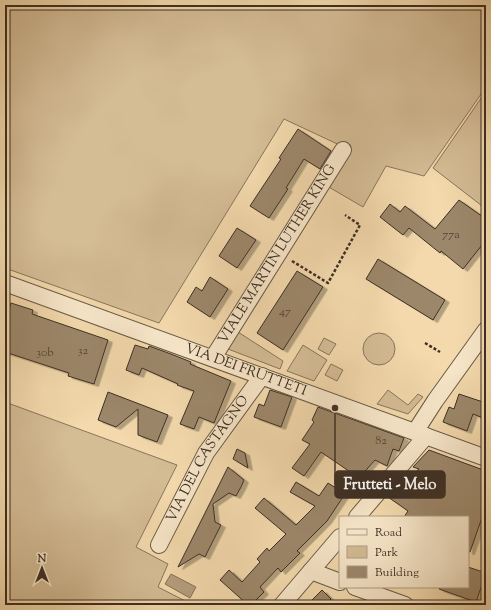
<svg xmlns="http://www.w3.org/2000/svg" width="491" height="610" font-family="'Sorts Mill Goudy',serif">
<defs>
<filter id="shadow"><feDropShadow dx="4.5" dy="2.5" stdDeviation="0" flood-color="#0004"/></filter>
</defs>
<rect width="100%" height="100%" fill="#f3d9ac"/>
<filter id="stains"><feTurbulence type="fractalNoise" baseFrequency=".005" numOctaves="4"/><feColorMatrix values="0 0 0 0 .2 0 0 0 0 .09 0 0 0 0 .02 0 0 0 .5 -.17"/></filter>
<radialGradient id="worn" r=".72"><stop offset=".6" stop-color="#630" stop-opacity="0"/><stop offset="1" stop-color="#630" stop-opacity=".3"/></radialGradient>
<g fill="#d4bc95" stroke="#88765c">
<polygon points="5,5 486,5 486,87 424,176 386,166 363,207 327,186 348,149 284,119 159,323 5,268"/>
<polygon points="486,91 486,209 433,168"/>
<polygon points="238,332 283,361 280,369 228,349"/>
<circle cx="379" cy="349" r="16"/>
<polygon points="324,338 336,344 329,355 318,349"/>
<polygon points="303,345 327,360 314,381 287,371"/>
<polygon points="331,364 343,370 337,381 325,375"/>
<polygon points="388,390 408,405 418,394 423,397 408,414 377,404"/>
<polygon points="5,402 177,465 136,547 168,564 158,587 193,605 5,605"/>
</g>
<polygon fill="#b59f7e" stroke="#85725a" points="171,574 196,587 190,598 165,584"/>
<g fill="#9c876b" stroke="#3d2f24" filter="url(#shadow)">
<polygon points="298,129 331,151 320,169 304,159 286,188 288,189 269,218 250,206 281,159 279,158"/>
<polygon points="459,200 486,219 486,240 463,269 441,251 440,253 409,228 403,235 380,217 390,204 400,212 405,206 435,229"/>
<polygon points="237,228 256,240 237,268 219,256"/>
<polygon points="378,259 445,300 433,320 366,279"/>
<polygon points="297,271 323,287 283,350 257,333"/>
<polygon points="210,277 228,289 210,317 187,302 196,287 202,291"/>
<polygon points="11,303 33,310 32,314 108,340 94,384 68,376 69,373 5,352 5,322"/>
<polygon points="135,345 148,349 149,346 171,354 191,362 190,364 231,381 214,423 199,417 194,429 180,424 194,391 177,385 178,384 142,368 139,375 126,370"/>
<polygon points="270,390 292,397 281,427 254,417 259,404 264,406"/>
<polygon points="108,392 168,415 157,442 138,435 138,409 116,427 98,420"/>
<polygon points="459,394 486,403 486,419 473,414 467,431 443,422 449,407 454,409"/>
<polygon points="318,407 404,438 399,451 393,449 387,466 375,460 359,478 321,452 304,476 292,468 310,444 302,440 314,422 312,420"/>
<polygon points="237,449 245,453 248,468 233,459"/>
<polygon points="429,450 486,471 486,506 470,552 468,552 468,517 404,517 408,511 388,497 419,469 413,467"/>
<polygon points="228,467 244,480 241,487 236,496 229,493 213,504 215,522 221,525 205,557 199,554 178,567"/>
<polygon points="296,482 319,496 328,483 345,494 327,521 297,551 300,553 281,572 278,568 260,587 264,592 251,605 248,605 220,580 229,570 242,582 260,562 257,559 267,548 269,551 286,534 255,508 264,498 296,525 315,506 290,492"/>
<polygon points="468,567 486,573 476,602 439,589 440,587 468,587"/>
<polygon points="322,590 331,599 325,605 307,605"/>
</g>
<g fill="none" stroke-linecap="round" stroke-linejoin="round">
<defs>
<g id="street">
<path id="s1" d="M5 283 486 458"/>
<path id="s2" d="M213 358 343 150"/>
<polyline points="415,432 435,401 486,330"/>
<polyline points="357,517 426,436"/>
<path id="s3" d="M159 545 206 453 262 376"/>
<polyline points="311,571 340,582"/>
<polyline points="355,587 405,605"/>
<polyline points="282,605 340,537"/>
</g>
</defs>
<use href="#street" stroke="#6a5a46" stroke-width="18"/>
<g stroke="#3d2f24" stroke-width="2.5" stroke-dasharray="3 2" stroke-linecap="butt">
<polyline points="292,261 328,283 360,225 345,215"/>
<polyline points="425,343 440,352"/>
</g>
<use href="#street" stroke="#f7e6c9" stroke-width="16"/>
</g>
<g text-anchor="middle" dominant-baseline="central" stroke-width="4" stroke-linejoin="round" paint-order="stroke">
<g font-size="12" fill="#554536">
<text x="451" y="235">77a</text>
<text x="285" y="312">47</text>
<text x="83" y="351">32</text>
<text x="45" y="353">30b</text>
<text x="381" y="441">82</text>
</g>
<g font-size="14" fill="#3d2f24" stroke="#f7e6c9">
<text stroke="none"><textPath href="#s2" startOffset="122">VIALE MARTIN LUTHER KING</textPath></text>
<text stroke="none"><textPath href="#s1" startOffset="256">VIA DEI FRUTTETI</textPath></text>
<text stroke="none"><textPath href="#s3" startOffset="99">VIA DEL CASTAGNO</textPath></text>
</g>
</g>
<path fill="none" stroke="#3d2f24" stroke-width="1.5" d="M335 408L335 484"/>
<circle fill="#3d2f24" stroke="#f7e6c9" stroke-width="1.5" cx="335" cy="408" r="4"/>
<rect fill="#3d2f24" stroke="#3d2f24" stroke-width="1.5" x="335" y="471" width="110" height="27" rx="4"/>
<g font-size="15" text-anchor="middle" font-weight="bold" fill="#fff">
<text x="390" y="489">Frutteti - Melo</text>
</g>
<rect width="491" height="610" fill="none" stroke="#f3d9ac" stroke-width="20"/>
<rect x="6" y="6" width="479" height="598" fill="none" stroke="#3d2f24" stroke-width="2"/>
<rect x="10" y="10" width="471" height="590" fill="none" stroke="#3d2f24"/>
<rect x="339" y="516" width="130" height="72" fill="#f7e6c9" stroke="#ad9d87"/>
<rect x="347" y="529" width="20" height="6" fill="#f7e6c9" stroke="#ad9d87"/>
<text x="375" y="536" font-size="12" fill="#3d2f24">Road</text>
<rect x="347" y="546" width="20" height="12" fill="#d4bc95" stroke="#ad9d87"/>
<text x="375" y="556" font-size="12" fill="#3d2f24">Park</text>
<rect x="347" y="566" width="20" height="12" fill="#9c876b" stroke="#ad9d87"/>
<text x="375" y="576" font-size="12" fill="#3d2f24">Building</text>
<g transform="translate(42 568)" stroke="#f7e6c9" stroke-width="3" paint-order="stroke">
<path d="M0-3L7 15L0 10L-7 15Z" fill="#3d2f24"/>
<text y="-6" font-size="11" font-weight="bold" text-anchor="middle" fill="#3d2f24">N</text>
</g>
<rect width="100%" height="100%" filter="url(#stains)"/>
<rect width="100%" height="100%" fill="url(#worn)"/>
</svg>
